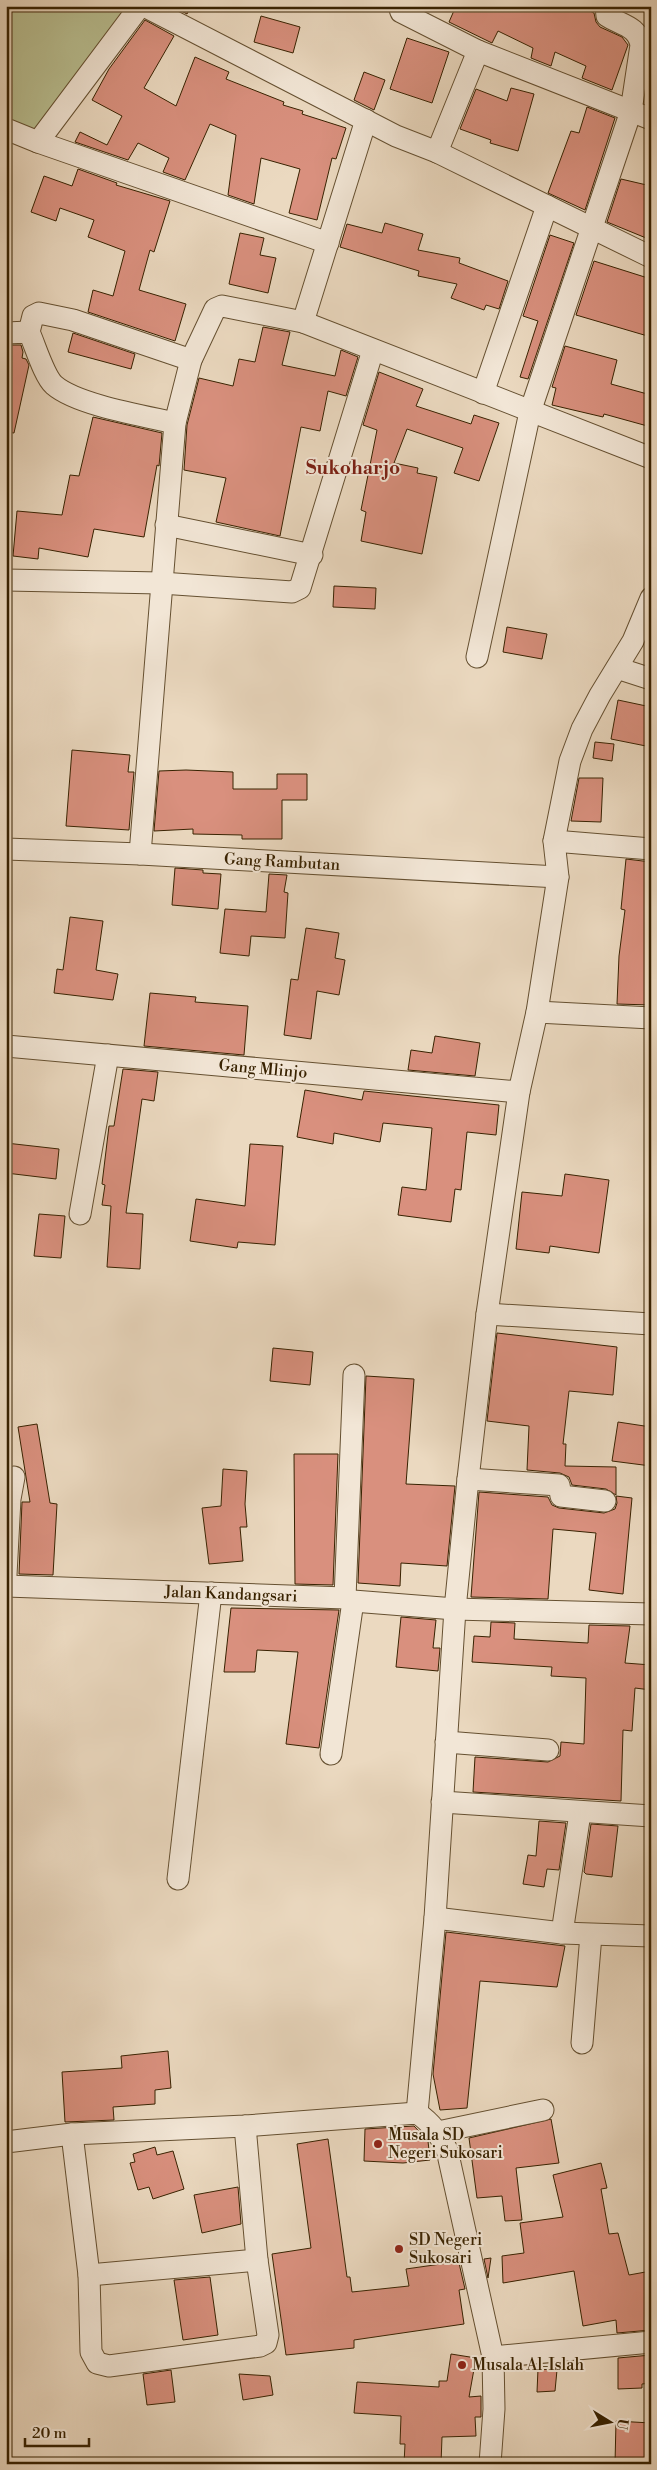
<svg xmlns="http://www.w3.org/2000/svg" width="657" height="2470" font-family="'Libre Bodoni',serif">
<rect width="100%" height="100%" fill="#ebd9c0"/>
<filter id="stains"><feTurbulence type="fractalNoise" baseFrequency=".004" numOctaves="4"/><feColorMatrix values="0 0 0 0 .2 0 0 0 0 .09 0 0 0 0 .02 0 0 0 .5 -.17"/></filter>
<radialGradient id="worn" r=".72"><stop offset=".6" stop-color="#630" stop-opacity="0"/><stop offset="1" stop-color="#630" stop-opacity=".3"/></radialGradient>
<polygon fill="#b9bf91" stroke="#787049" points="6,6 128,6 35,133 6,121"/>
<g fill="#d9907e" stroke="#382201">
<polygon points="172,6 191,6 187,14"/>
<polygon points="456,6 580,6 594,13 596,22 600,27 622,37 628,45 612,90 582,78 586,66 555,52 551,66 531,58 533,48 498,31 492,43 449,22"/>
<polygon points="261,16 300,27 293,53 254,42"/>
<polygon points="145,20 174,36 144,88 176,106 195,57 229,72 226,79 284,102 283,105 303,111 302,114 346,128 336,159 332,158 317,220 289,213 300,169 261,158 254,204 228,195 236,135 210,124 185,180 163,172 169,158 138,143 128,160 75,142 80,132 107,145 122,116 92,100 109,69"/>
<polygon points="407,38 449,52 432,103 390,89"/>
<polygon points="364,72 385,80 374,110 354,100"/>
<polygon points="511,88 534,94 518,151 490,143 491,140 460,129 476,89 507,101"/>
<polygon points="587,107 615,118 585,210 548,193 571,131 579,133"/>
<polygon points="78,169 117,183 116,185 170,201 154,252 150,250 139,290 186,304 175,341 88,312 93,290 113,296 125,251 88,237 94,220 60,208 56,221 31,212 44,176 72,186"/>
<polygon points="621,179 651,186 651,240 607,222"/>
<polygon points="385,223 423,234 418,250 460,258 459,263 508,281 499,309 486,305 484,310 451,298 457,284 418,276 419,271 340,247 347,224 382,233"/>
<polygon points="240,233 264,238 260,255 276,258 268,293 229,284"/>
<polygon points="550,235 574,243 528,379 520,377 538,321 523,316"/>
<polygon points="594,261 651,279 651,337 576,315"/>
<polygon points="263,327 290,332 282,365 335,376 341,350 358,357 346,396 328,391 320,431 301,427 280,536 216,522 226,478 184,470 187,425 199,378 233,386 239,359 255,362"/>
<polygon points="73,333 135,354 131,369 68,352"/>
<polygon points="6,345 21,345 23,352 22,358 26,359 29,365 14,433 6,432"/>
<polygon points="565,346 617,360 611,384 651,395 651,427 604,414 603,417 552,405 556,388 552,387"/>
<polygon points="379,372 423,389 416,406 471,424 474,415 499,423 479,481 454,473 463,448 407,429 394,463 418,468 417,473 437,477 422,554 361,541 366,512 361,510 377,430 363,425"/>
<polygon points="93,417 162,433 159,466 157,465 144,537 94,529 88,557 39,548 38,559 13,556 17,511 62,515 70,475 79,476"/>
<polygon points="334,586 376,588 375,609 333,607"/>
<polygon points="507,627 547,634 542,659 503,652"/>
<polygon points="618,700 651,707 651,724 646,746 611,739"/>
<polygon points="595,742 614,744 612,761 593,758"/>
<polygon points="72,750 130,755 128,772 134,772 129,830 66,826"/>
<polygon points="186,770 233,772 233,789 277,789 277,774 307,774 307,800 282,800 282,839 242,839 242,835 193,834 193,829 154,831 159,771"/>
<polygon points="579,778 603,778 601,822 571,821"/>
<polygon points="626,859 651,862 651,1005 617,1004 619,956 625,910 621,909"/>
<polygon points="175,868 203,870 203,873 221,874 218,909 172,905"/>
<polygon points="269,874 287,875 284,892 288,893 285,938 251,936 249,956 220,953 225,909 266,912"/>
<polygon points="70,917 103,921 96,970 118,974 113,1000 54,993 57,969 63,970"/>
<polygon points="306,928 339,933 335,958 345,960 339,995 317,991 311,1039 284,1035 291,979 298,980"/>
<polygon points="150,993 196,997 195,1002 248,1006 244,1055 144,1046"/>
<polygon points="435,1036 480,1043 475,1076 408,1070 411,1050 432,1053"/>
<polygon points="123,1069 158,1072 154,1101 142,1099 126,1213 143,1214 140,1269 107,1267 111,1206 102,1205 105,1185 102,1184 109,1126 114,1126"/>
<polygon points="305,1090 362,1100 364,1091 499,1105 496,1135 467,1132 461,1190 455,1189 451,1222 398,1215 402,1187 426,1190 432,1128 383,1123 380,1142 334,1133 333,1144 297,1137"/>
<polygon points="6,1143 59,1149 56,1179 6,1173"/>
<polygon points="250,1144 283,1146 275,1245 238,1242 237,1248 190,1241 196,1199 245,1206"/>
<polygon points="565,1174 609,1180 599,1253 550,1246 549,1253 516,1249 522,1192 562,1196"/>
<polygon points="39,1214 65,1216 61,1258 34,1256"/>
<polygon points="497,1333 617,1347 613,1395 569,1391 563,1444 566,1444 565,1466 616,1467 616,1495 606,1489 572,1485 569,1477 560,1473 527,1470 529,1426 487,1421"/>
<polygon points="273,1348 313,1352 310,1385 270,1381"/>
<polygon points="366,1376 414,1379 406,1484 455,1486 447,1566 401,1563 400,1586 358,1583"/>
<polygon points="618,1422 651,1427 651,1466 612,1461"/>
<polygon points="37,1424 50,1503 57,1504 53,1575 19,1574 22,1502 30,1502 18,1427"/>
<polygon points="294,1454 338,1454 333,1585 295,1584"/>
<polygon points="223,1469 247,1471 245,1504 247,1527 240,1527 243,1561 209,1564 202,1508 221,1506"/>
<polygon points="479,1492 548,1497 552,1505 559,1508 604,1513 615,1509 617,1503 616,1496 632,1498 623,1594 589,1590 596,1533 553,1529 548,1599 471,1597"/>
<polygon points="231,1608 339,1610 319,1748 286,1744 298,1652 257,1650 255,1672 224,1672"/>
<polygon points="401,1617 436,1620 433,1648 440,1648 438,1671 396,1667"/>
<polygon points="491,1622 515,1623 514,1639 588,1643 589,1625 630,1626 625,1663 651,1665 651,1690 635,1688 632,1731 623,1730 621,1801 473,1792 475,1757 548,1762 560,1756 561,1742 584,1744 586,1678 551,1676 552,1667 472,1662 474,1636 490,1637"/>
<polygon points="539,1821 566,1823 559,1870 547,1869 544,1887 523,1884 528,1855 536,1856"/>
<polygon points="591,1824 618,1826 612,1877 586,1874 584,1872"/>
<polygon points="446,1932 565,1946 557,1987 480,1981 467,2108 440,2110 433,2074"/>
<polygon points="168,2051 171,2088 155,2090 155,2104 113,2107 114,2120 65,2122 62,2072 122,2068 121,2056"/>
<polygon points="551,2119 559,2163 516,2168 522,2220 505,2221 502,2196 477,2198 469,2138"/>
<polygon points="414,2126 428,2141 430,2160 403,2163 364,2161 365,2129"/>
<polygon points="328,2139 347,2277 350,2277 352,2292 409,2286 406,2269 455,2262 455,2264 459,2263 465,2289 459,2290 464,2324 354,2340 354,2348 286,2355 272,2254 311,2248 297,2144"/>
<polygon points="155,2147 157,2155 173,2151 184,2189 153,2199 149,2187 138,2190 130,2163 135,2162 133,2154"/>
<polygon points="601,2163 607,2188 601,2189 609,2234 618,2233 629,2275 651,2271 651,2330 617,2333 616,2320 583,2326 574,2271 503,2283 502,2256 524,2253 520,2223 563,2217 553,2175"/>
<polygon points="238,2187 241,2224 202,2233 194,2195"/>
<polygon points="491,2258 488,2278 484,2259"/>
<polygon points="210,2277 218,2335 183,2340 174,2280"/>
<polygon points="451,2354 476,2358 469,2397 481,2396 481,2417 475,2417 476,2436 442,2437 441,2464 404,2464 405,2444 400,2444 401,2416 354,2413 357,2382 439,2387 439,2381 447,2381"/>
<polygon points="651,2355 651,2383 642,2384 642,2388 618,2389 618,2358"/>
<polygon points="538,2369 557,2370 555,2391 537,2392"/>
<polygon points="171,2370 175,2402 147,2405 143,2374"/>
<polygon points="239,2374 270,2376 273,2395 243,2400"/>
<polygon points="616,2421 651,2423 651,2464 615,2464"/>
</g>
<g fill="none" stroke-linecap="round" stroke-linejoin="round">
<defs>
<g id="street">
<polyline points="144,6 396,136 437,152 651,257"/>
<polyline points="399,6 401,12 478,51 437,152"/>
<polyline points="478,51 651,119"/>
<polyline points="6,129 38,142 140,6"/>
<polyline points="38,142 328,243"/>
<polyline points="303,322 366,120"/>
<polyline points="29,332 33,316 39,313 73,320 191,360"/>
<path d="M6 333 29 332C35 345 44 376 54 385 77 405 144 416 175 423"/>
<polyline points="483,393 547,206"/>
<polyline points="166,525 312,555"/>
<polyline points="6,580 161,583 292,592 300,588 373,350"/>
<path d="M477 657 530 412 631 111 641 45C638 26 621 25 607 16L606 6"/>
<polyline points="617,668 651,679"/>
<polyline points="554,841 651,849"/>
<polyline points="6,849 140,854 558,877"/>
<polyline points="140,854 175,423 191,360 215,309 222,306 303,322 651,458"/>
<polyline points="537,1012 651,1018"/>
<polyline points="6,1046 519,1092"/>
<polyline points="80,1214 108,1055"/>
<polyline points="487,1314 651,1324"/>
<polyline points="468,1479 559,1485 561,1496 605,1501"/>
<polyline points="6,1575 10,1499 14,1477"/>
<polyline points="6,1586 345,1598 353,1601 455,1609 651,1614"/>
<polyline points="345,1598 354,1375"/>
<polyline points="446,1742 548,1750"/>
<polyline points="331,1754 353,1601"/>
<polyline points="442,1802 651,1816"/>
<polyline points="178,1879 211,1593"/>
<polyline points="435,1918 562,1933 651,1936"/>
<polyline points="562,1933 580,1813"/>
<polyline points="582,2043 591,1935"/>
<polyline points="417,2113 435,1918 455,1609 468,1479 487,1314 519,1092 537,1012 558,877 554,841 570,761 582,729 600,695 633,641 651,598"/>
<polyline points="438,2132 543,2110"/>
<polyline points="72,2134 89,2275 91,2352 97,2363 109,2366 260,2346 266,2343 268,2335 257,2260 245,2126"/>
<path d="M6 2142 72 2134 245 2126 417 2113C432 2123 439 2134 447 2150L493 2357 494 2409 490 2464"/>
<polyline points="89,2275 257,2260"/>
<polyline points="493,2357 651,2342"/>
</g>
</defs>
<use href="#street" stroke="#655031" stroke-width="23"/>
<use href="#street" stroke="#f2e6d6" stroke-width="21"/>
</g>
<g fill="#8f2418" stroke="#f2e6d6" stroke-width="2">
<circle cx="378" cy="2144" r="5"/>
<circle cx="399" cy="2249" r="5"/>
<circle cx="462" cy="2365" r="5"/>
</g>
<g text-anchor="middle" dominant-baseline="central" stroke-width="4" stroke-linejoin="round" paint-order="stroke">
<g font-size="16" fill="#382201" stroke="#f2e6d6">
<text transform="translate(282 862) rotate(3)">Gang Rambutan</text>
<text transform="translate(263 1069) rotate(5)">Gang Mlinjo</text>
<text transform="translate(231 1594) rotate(2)">Jalan Kandangsari</text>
</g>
<g font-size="16" fill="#382201" stroke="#f2e6d6" text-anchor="start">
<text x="388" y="2135">Musala SD<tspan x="388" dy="18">Negeri Sukosari</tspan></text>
<text x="409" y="2240">SD Negeri<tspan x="409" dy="18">Sukosari</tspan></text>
<text x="472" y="2365">Musala Al-Islah</text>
</g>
<g font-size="19" font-weight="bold" fill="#7a1f14" stroke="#f2e6d6">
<text x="353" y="468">Sukoharjo</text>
</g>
</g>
<rect width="657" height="2470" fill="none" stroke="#ebd9c0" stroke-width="25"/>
<rect x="8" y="8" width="642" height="2455" fill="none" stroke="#382201" stroke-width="2.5"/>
<rect x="12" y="12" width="632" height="2445" fill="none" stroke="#382201"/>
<g transform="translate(610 2422) rotate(100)" stroke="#f2e6d6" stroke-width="4" paint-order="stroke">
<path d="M0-4L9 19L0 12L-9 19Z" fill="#382201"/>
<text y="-8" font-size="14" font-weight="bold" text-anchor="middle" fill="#382201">U</text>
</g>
<path d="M25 2438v8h64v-8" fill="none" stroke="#382201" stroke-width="2.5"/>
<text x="32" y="2438" font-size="15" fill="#382201" stroke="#f2e6d6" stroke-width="4" paint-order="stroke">20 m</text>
<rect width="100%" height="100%" filter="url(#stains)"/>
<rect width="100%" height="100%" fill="url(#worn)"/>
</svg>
